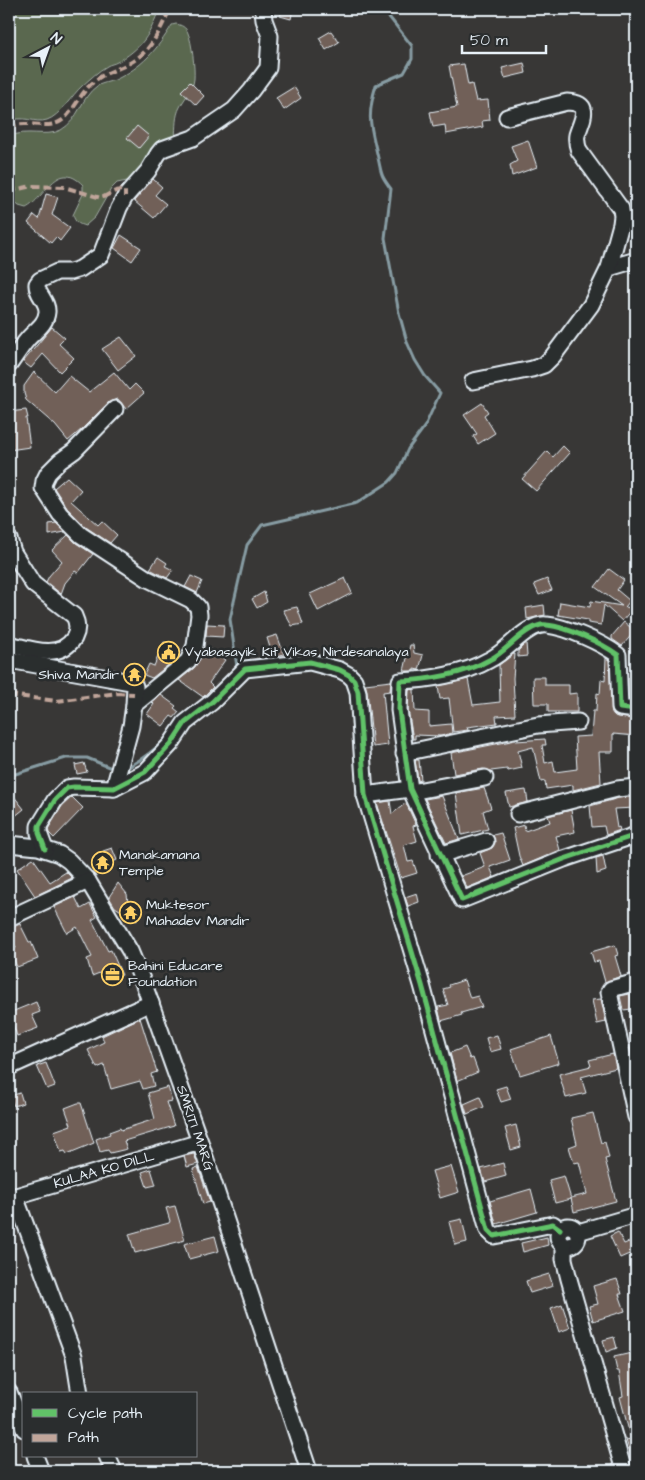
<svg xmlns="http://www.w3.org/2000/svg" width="645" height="1480" font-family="'Architects Daughter',sans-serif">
<rect width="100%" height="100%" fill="#383736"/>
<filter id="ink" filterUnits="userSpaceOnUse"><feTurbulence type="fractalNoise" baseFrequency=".02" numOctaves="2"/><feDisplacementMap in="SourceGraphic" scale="10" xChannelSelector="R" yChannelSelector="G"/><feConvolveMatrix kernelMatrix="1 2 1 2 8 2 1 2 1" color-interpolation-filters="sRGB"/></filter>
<g filter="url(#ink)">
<g fill="#5a6850" stroke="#a1aca4">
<path d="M9 9H159C155 20 151 31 144 40 138 48 127 57 117 62 114 64 110 64 107 66 98 71 90 79 82 86 72 95 60 116 47 120 35 124 22 114 9 122Z"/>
<path d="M176 24C181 25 186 27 188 33 192 42 195 69 194 79 193 90 185 97 180 107 175 116 176 127 175 137L137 179 117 183 111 189 95 217 85 226C78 224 75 222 73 215L83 194V185C57 158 45 199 26 208L19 206 9 198V137C26 128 46 138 61 130 79 120 81 97 97 86 102 83 109 82 115 80 142 67 157 50 172 25Z"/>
</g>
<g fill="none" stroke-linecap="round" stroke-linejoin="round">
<g stroke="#879ca3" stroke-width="3">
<path d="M235 669 237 667 230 619 247 545 262 525 357 503 389 482 397 473 408 449 425 426 440 393 425 376 415 360 407 342 399 313 385 238 391 189C380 174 382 175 378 158 371 126 366 119 376 85L404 73 412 59V46L390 18 379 9"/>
<path d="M127 768C140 760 152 753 162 742 169 734 173 725 181 717"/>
<polyline points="9,776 66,758 87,758 109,767"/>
</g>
</g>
<g fill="#716058" stroke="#e8f1f8">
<polygon points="283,9 293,9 291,19 280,16"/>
<polygon points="331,31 339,42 326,50 319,38"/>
<polygon points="524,63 526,73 505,78 502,68"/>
<polygon points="464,64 468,85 472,84 476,101 488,100 490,120 482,121 483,127 446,134 445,125 433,127 430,112 457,107 449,66"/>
<polygon points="190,82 204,96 196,105 181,91"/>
<polygon points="294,87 301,98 284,110 276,98"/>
<polygon points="137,126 149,136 139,148 127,138"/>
<polygon points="528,140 537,167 512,176 510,165 517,161 511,146"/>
<polygon points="153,179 162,187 155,195 166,204 154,218 134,201"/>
<polygon points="46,194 58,197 52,215 70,228 60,241 56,237 51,243 28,223 34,215 39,219"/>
<polygon points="121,235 141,248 132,261 114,248"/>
<polygon points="52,327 65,338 59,344 74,358 60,372 43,354 31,368 23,362"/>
<polygon points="121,337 136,356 118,370 102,349"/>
<polygon points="34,372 55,392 69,376 89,392 114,372 129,390 135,384 144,393 126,409 118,399 109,402 81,430 68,441 55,425 26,400 24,393 24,386"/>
<polygon points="482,403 488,412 484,415 495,433 478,444 473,436 477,434 464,415"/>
<polygon points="26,410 28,418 26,418 30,447 9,450 9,435 12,434 9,412"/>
<polygon points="563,446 570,453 536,491 522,479 547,451 553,457"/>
<polygon points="67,477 81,490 71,501 98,525 102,521 117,535 110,543 87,528 67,508 54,488"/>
<polygon points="56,523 65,532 49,535 49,524"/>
<polygon points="68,535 76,543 93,554 78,573 75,571 65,583 61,594 46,582 49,576 62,561 52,550"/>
<polygon points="158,557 167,563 165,566 173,570 167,578 150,569"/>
<polygon points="609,569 624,580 617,590 630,601 625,607 633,608 622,621 604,605 601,625 588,623 588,620 558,615 560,602 590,607 591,601 622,606 595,587"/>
<polygon points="191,576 202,581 197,593 185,587"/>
<polygon points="345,578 352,593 318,611 310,594"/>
<polygon points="547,579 552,590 539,595 534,584"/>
<polygon points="264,592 267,602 257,608 252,599"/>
<polygon points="544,605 545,615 527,619 526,608"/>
<polygon points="297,607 303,624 292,626 283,610"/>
<polygon points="624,622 635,631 622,646 612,639 612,636"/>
<polygon points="207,624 224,625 223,637 206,636"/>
<polygon points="277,635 284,654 273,657 267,638"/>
<polygon points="164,642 180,648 177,658 152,678 144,675 149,664 154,666"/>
<polygon points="526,643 527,656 518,657 518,651"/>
<polygon points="410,645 413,645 414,653 423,655 419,670 414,669 414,671 404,671"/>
<polygon points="208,648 225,660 209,683 213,687 203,697 179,680 194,668"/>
<polygon points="513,654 515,654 513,678 515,715 496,716 497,723 467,727 468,730 453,732 449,698 440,699 438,686 468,679 473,705 500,702 499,665"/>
<polygon points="606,658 609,660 612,712 615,716 618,717 636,719 636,736 613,734 613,752 599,752 601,783 573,790 573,785 546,789 545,781 541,782 533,747 518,751 522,768 508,771 507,769 491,771 483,769 454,774 451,753 516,740 516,741 545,739 546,745 542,745 545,763 553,761 555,772 577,769 575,737 591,736 593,711 596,711 597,693 600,694 601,680 605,681"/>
<polygon points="533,677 545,677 545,685 569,685 569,694 577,693 577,712 548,712 548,704 534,704"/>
<polygon points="628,678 635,679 632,700 629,699"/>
<polygon points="391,681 390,691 383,692 388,745 373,747 367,691 365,684"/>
<polygon points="414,689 415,711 429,712 429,726 451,724 452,733 441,736 415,735 415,739 413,739 408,710 409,690"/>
<polygon points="161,695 176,706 174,708 179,712 174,718 171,716 163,726 147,714 154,704 152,702"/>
<polygon points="415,760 419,760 421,780 418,781"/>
<polygon points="84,763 87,772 77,774 75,765"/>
<polygon points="484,788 491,808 483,811 488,829 462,835 456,793"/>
<polygon points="9,790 24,809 14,817 9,811"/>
<polygon points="526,790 528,802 509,807 506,793"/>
<polygon points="442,796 459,839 446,843 425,799"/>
<polygon points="636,796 636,808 614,809 617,828 619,827 620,830 606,835 604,826 592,827 590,806 619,798"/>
<polygon points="72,797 83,808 54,838 49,833 48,829 62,806"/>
<polygon points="390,801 392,814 406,803 416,825 413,826 417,841 404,845 408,862 413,861 417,873 401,878 377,803"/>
<polygon points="571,810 575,832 556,836 560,850 523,866 519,856 513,828 524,825 525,831 550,822 548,816"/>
<polygon points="501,833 510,860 490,867 494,877 467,888 461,876 485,867 480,853 492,848 495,843 493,835"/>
<polygon points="112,848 117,860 109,864 103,851"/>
<polygon points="603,856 606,871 597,874 596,858"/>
<polygon points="33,858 50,882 66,872 72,878 35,896 17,869"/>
<polygon points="118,883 127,894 128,903 137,921 115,907 109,897"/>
<polygon points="417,893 419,902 408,906 405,897"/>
<polygon points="75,897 81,909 90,904 97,917 92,920 108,951 111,950 122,975 106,981 102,972 92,976 87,959 92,957 77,927 67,933 54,907"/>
<polygon points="20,924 29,942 31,942 38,959 17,967 10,950 16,948 9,934 9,929"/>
<polygon points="615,945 618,955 615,956 621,976 605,982 599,961 594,962 591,952"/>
<polygon points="464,980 470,998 478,996 482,1007 461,1013 462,1015 441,1021 438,1007 448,1005 443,989 450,987 449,985"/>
<polygon points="630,994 632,1009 623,1010 620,996"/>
<polygon points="601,999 606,1022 597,1024 592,1000"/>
<polygon points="36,1002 40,1012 32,1015 38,1028 17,1036 9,1013"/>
<polygon points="140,1018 157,1072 151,1074 154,1086 143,1089 140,1081 111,1089 104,1065 97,1068 88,1050 104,1042 102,1036"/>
<polygon points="497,1035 501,1049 490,1052 486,1038"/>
<polygon points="551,1036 559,1063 520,1075 511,1049"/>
<polygon points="465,1047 470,1059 473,1058 478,1072 457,1081 450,1053"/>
<polygon points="613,1054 616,1068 581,1077 586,1093 566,1098 559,1074 591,1066 589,1060"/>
<polygon points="46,1063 55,1086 47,1089 37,1066"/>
<polygon points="506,1086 511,1099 501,1102 496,1089"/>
<polygon points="168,1087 172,1101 166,1102 174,1126 124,1141 127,1149 110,1153 108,1150 100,1152 96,1139 110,1134 109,1132 120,1128 121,1130 155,1119 148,1093"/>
<polygon points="20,1093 23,1103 14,1106 10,1096"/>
<polygon points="480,1097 484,1107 467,1114 464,1104"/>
<polygon points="78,1103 81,1103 94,1143 67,1154 65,1151 61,1152 54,1131 71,1125 65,1108"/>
<polygon points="593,1113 601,1143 605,1142 609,1158 605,1159 616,1201 574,1212 571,1198 587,1194 579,1162 574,1163 569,1147 577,1144 571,1118"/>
<polygon points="516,1125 521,1147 511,1150 505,1128"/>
<polygon points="194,1154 198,1164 187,1167 184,1156"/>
<polygon points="503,1163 506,1176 485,1182 481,1169"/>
<polygon points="451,1166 459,1192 440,1198 432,1171"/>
<polygon points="198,1167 210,1202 203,1204 193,1169"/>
<polygon points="151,1169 156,1185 147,1187 142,1172"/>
<polygon points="564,1176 571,1199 555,1203 549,1180"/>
<polygon points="531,1189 537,1212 496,1224 490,1201"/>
<polygon points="175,1206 185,1240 135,1253 129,1234 169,1223 170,1221 166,1208"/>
<polygon points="462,1219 467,1242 455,1245 449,1222"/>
<polygon points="618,1232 624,1244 636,1239 636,1251 620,1258 610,1236"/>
<polygon points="215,1236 219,1251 189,1259 184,1244"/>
<polygon points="547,1237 548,1245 523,1252 521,1243"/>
<polygon points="549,1274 553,1286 530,1293 526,1281"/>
<polygon points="617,1279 622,1294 619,1294 625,1311 593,1321 589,1306 598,1304 593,1286"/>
<polygon points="562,1304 570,1328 559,1332 551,1308"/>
<polygon points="614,1337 617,1348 606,1352 603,1340"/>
<polygon points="636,1352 636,1465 634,1466 626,1440 631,1439 620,1397 623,1396 619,1371 617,1371 614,1357"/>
</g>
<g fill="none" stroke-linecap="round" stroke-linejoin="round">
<defs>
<g id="minor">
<polyline points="609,268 636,260"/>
<path d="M9 365C15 357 20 348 27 340 34 331 46 325 47 312 48 301 36 294 37 284L40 280 57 272H70L80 269 101 255 119 208 125 197 148 171 158 154 162 149 193 138 234 110 251 91 268 68 270 36 264 20 263 9"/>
<path d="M473 381 532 369 544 365 553 356 591 305 609 268 621 224 622 216 621 209 579 151C577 145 576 140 577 135 582 119 593 103 567 102L507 117"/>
<polyline points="115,409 74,451 60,461 48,473 44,481 43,488 60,514 81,535 148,579 191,600 198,607 199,615 195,646 188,661 134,705"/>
<path d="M9 539 13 552 33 584 74 616C78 624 78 630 74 638 59 661 30 649 9 644"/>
<polyline points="9,660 125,681 131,682 135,686 134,705 131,726 114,788"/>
<path d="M636 710 620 708 618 655C602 643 567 627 547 625 542 624 534 627 529 630 515 638 504 653 489 660 465 674 428 680 400 681L399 710 410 789 462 900 564 859 636 835"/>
<polyline points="404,753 538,725 578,722"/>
<polyline points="411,792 485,778"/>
<polyline points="365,795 410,789"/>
<polyline points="518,814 617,789 636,787"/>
<polyline points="9,844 38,847 59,854 69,861 88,881 130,951 145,987 200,1142 309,1471"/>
<polyline points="45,849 39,833 39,826 55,800 67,788 74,787 114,788 145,772 171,744 185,723 212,702 245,669 310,662 340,670 349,675 354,680 358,692 365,795 422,985 488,1230 494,1236 553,1224 560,1229"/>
<polyline points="439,855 486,841"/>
<polyline points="9,918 88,881"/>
<polyline points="636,982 611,989 609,992 636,1117"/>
<polyline points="9,1067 151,1003"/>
<polyline points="15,1196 74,1356 80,1394"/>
<polyline points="9,1198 200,1142"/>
<circle cx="568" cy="1236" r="10"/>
<polyline points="578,1232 636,1215"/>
<polyline points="564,1245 564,1259 569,1279 624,1471"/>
<polyline points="9,1392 24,1429"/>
<polyline points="35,1456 41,1471"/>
<polyline points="107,1456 114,1471"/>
</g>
</defs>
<use href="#minor" stroke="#e8f1f8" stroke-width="19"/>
<use href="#minor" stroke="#2a2d2e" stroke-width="15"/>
<g stroke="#c0a59a" stroke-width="4" stroke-dasharray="8 4" stroke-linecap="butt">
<path d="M9 128C23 118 46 131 61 121 71 115 80 95 90 85 103 73 111 72 126 65 151 53 159 32 170 9"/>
<path d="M9 191 32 186 64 187 101 198C109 195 116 188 125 191V197"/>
<polyline points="9,695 56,701 118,693 134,694"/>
</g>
<defs>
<g id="cycleway">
<path d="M636 710 620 708 618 655C602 643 567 627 547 625 542 624 534 627 529 630 515 638 504 653 489 660 465 674 428 680 400 681L399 710 410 789 462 900 564 859 636 835"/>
<polyline points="45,849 39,833 39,826 55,800 67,788 74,787 114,788 145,772 171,744 185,723 212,702 245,669 310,662 340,670 349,675 354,680 358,692 365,795 422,985 488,1230 494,1236 553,1224 560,1229"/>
</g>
</defs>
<use href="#cycleway" stroke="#2a2d2e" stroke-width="8"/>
<use href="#cycleway" stroke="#61c268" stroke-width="5"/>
</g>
</g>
<defs>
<symbol id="civic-ring" viewBox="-11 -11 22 22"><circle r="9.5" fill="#2a2d2e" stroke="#ffd166" stroke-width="1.5"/><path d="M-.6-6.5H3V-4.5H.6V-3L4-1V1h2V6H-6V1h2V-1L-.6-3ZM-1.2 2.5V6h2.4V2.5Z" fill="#ffd166"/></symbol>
<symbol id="temple-ring" viewBox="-11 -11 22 22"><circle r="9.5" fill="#2a2d2e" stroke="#ffd166" stroke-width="1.5"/><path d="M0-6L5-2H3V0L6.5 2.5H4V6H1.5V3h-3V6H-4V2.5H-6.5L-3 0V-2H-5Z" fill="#ffd166"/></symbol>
<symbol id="office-ring" viewBox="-11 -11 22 22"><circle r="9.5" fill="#2a2d2e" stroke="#ffd166" stroke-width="1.5"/><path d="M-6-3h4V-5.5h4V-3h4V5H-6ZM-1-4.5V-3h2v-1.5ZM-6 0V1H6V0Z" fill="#ffd166"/></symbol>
</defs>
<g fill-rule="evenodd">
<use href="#civic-ring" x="156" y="640" width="25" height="25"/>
<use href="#temple-ring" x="122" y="662" width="25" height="25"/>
<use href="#temple-ring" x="90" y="850" width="25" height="25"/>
<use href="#temple-ring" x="118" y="900" width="25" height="25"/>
<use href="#office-ring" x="100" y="962" width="25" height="25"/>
</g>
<g text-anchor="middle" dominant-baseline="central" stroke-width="5" stroke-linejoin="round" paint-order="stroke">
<g font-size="14" fill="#e8f1f8" stroke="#2a2d2e" text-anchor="start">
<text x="185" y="652">Vyabasayik Kit Vikas Nirdesanalaya</text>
<text x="119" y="675" text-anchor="end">Shiva Mandir</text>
<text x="119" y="855">Manakamana<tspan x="119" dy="16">Temple</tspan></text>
<text x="146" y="905">Muktesor<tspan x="146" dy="16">Mahadev Mandir</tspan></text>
<text x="128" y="966">Bahini Educare<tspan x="128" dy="16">Foundation</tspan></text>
</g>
<g font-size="14" fill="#e8f1f8" stroke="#2a2d2e">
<text transform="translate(195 1128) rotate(71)">SMRITI MARG</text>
<text transform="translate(104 1170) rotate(-16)">KULAA KO DILL</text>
</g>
</g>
<rect width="645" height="1480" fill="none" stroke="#2a2d2e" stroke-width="30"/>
<rect x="15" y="15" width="615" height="1450" fill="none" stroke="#e8f1f8" stroke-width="2" filter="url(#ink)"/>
<rect x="22" y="1392" width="175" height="65" fill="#2a2d2e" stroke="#767b7f"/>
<rect x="32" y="1409" width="25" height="8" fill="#61c268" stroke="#767b7f"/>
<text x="68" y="1418" font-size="15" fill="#e8f1f8">Cycle path</text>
<rect x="32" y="1434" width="25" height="8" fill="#c0a59a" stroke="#767b7f"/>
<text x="68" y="1442" font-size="15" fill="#e8f1f8">Path</text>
<g transform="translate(48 48) rotate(41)" stroke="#2a2d2e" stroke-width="4" paint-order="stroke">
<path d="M0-4L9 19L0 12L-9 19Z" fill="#e8f1f8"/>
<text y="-8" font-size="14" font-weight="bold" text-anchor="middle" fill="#e8f1f8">N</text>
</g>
<path d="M462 45v8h84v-8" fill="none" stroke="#e8f1f8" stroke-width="2.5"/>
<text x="470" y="45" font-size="15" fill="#e8f1f8" stroke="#2a2d2e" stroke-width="4" paint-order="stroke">50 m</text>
</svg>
